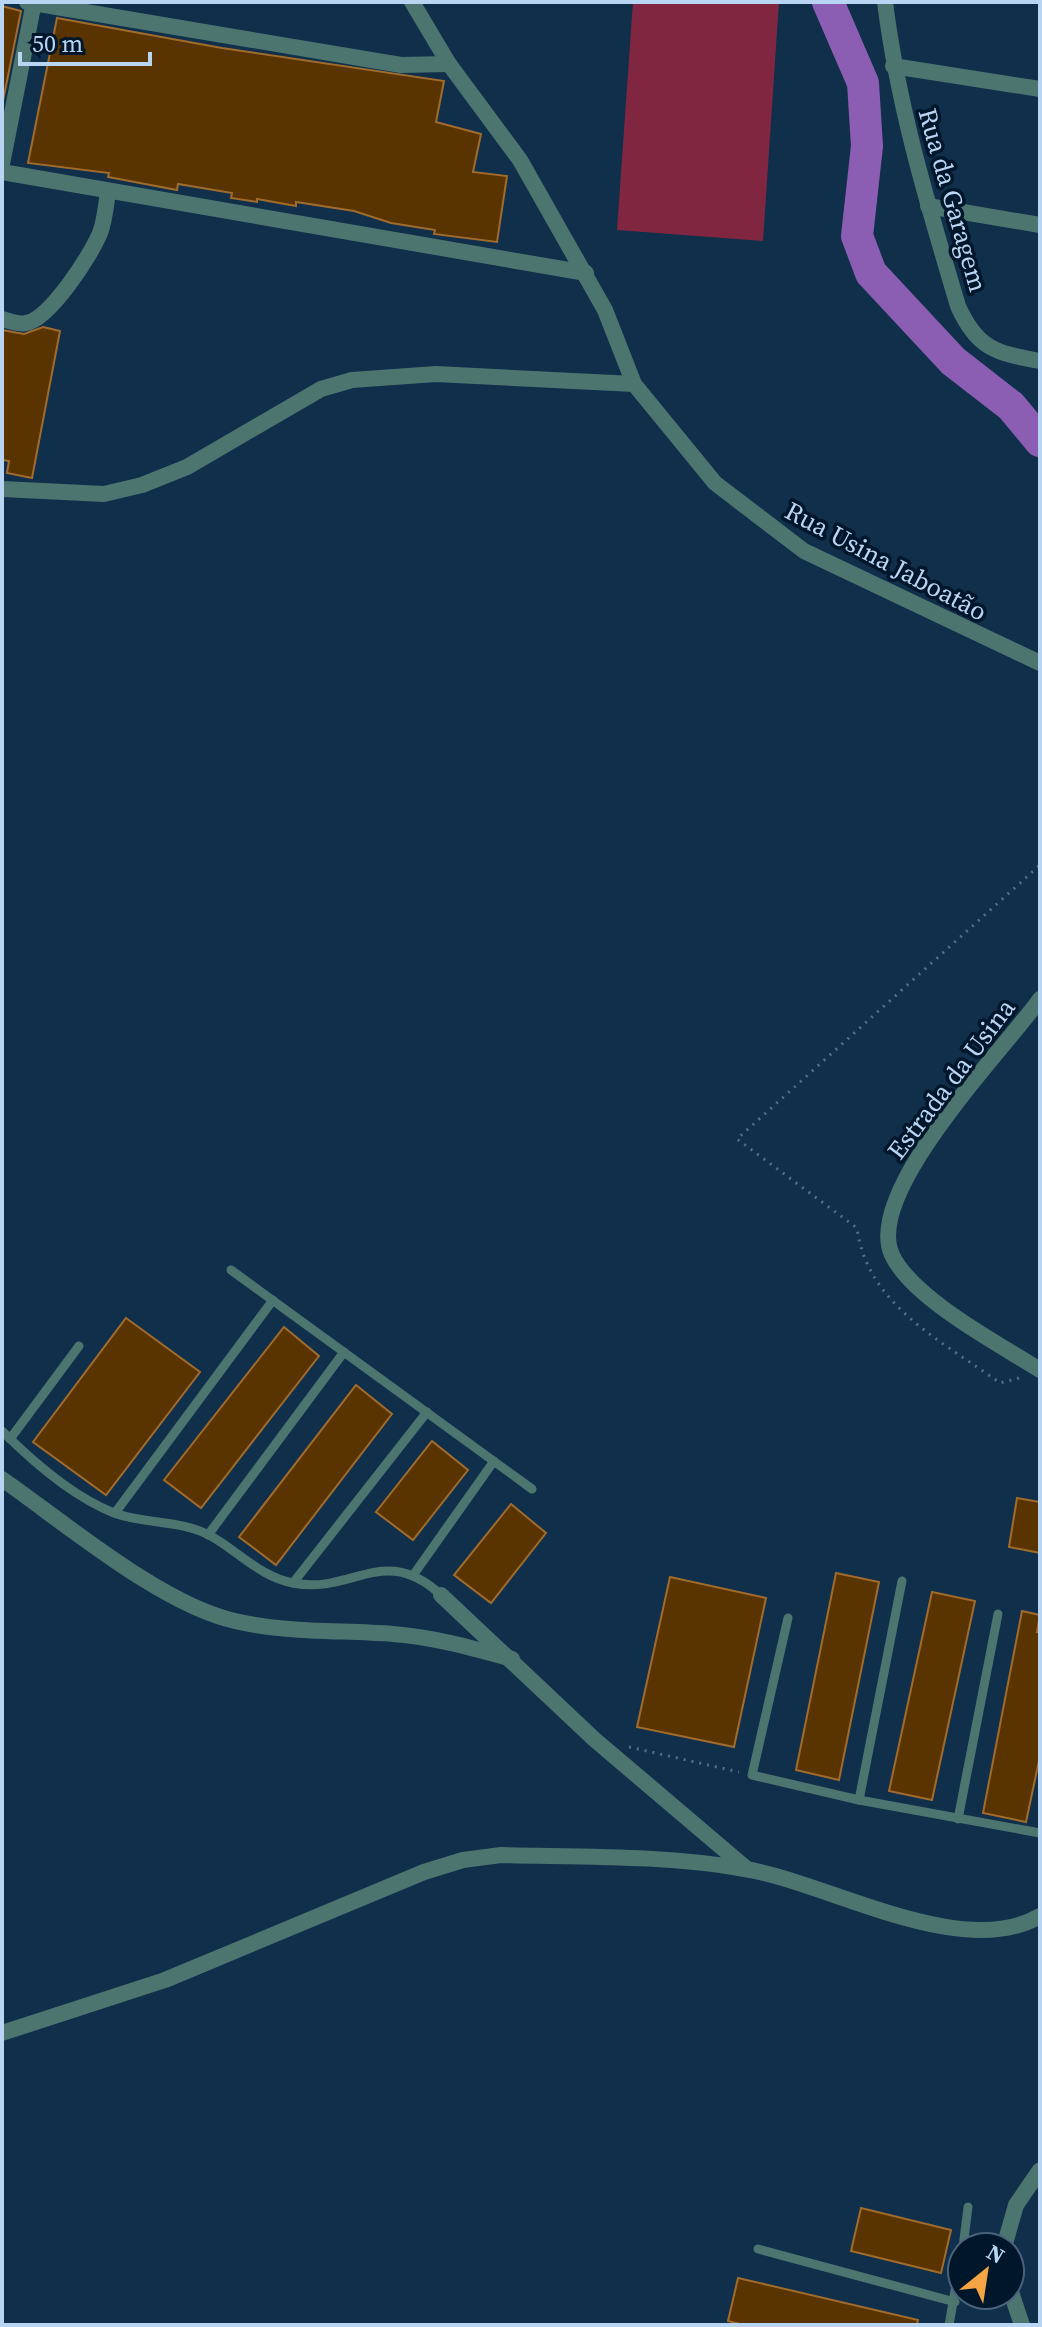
<svg xmlns="http://www.w3.org/2000/svg" width="1042" height="2327" font-family="'Source Serif 4',serif">
<rect width="100%" height="100%" fill="#0f2f4a"/>
<polygon fill="#812640" points="633,2 779,2 763,241 617,230"/>
<g fill="none" stroke-linecap="round" stroke-linejoin="round">
<polyline stroke="#8c5eb3" stroke-width="32" points="828,2 863,83 867,146 857,236 871,273 953,361 1011,406 1040,441"/>
</g>
<g fill="#593400" stroke="#a16b2c" stroke-width="2">
<polygon points="2,6 21,11 3,101 2,101"/>
<polygon points="57,18 222,48 444,81 436,122 481,134 473,172 507,176 497,242 434,234 435,230 391,223 354,211 296,202 296,206 257,199 257,202 231,198 232,193 178,184 177,190 108,177 109,173 28,163"/>
<polygon points="43,327 60,331 32,478 7,473 9,461 2,460 2,330 24,334"/>
<polygon points="126,1318 200,1372 106,1495 33,1442"/>
<polygon points="284,1327 319,1356 201,1508 164,1480"/>
<polygon points="356,1385 392,1414 276,1565 239,1537"/>
<polygon points="432,1441 468,1470 413,1540 376,1512"/>
<polygon points="1017,1498 1040,1502 1040,1553 1009,1547"/>
<polygon points="511,1504 546,1533 491,1603 454,1575"/>
<polygon points="836,1573 879,1582 839,1780 796,1770"/>
<polygon points="670,1577 766,1598 734,1747 637,1727"/>
<polygon points="932,1592 975,1601 932,1800 889,1791"/>
<polygon points="1022,1611 1040,1615 1037,1632 1040,1632 1040,1756 1026,1822 983,1813"/>
<polygon points="861,2208 951,2230 941,2273 851,2251"/>
<polygon points="738,2278 918,2320 917,2325 744,2325 728,2321"/>
</g>
<g fill="none" stroke-linecap="round" stroke-linejoin="round">
<g stroke="#50708b" stroke-width="3" stroke-dasharray="2 6" stroke-linecap="butt">
<path d="M1019 1378 1000 1383C942 1341 867 1305 857 1228L737 1139 1040 865"/>
<polyline points="629,1747 739,1772"/>
</g>
<g stroke="#4c7570" stroke-width="9">
<polyline points="231,1270 532,1489"/>
<path d="M2 1431C33 1462 73 1497 114 1513 144 1524 180 1520 209 1535 237 1550 260 1577 293 1583 353 1595 384 1542 441 1595"/>
<polyline points="10,1439 79,1346"/>
<polyline points="115,1513 273,1300"/>
<polyline points="208,1535 344,1352"/>
<polyline points="414,1574 494,1461"/>
<polyline points="293,1583 427,1412"/>
<polyline points="788,1618 752,1775 859,1800 1040,1833"/>
<polyline points="859,1800 902,1581"/>
<polyline points="958,1819 998,1614"/>
<polyline points="963,2247 968,2207"/>
<polyline points="758,2249 955,2302"/>
<polyline points="949,2325 962,2251"/>
</g>
<g stroke="#4c7570" stroke-width="16">
<polyline points="27,2 401,65 449,64"/>
<path d="M885 2C898 107 928 205 958 306 977 349 996 353 1040 361"/>
<polyline points="893,66 1040,89"/>
<polyline points="2,164 34,2"/>
<polyline points="2,172 586,273"/>
<polyline points="928,206 1040,225"/>
<path d="M2 319C9 321 19 325 26 323 50 319 91 255 100 233 105 220 106 205 108 191"/>
<path d="M1040 999C1004 1050 863 1192 892 1255 913 1299 999 1344 1040 1370"/>
<path d="M2 1479C65 1523 162 1605 235 1621 286 1633 340 1630 393 1634 433 1637 473 1648 512 1659"/>
<polyline points="441,1595 594,1739 747,1869"/>
<path d="M2 2033 165 1980 424 1872 463 1860 501 1855C581 1857 666 1855 745 1869 827 1882 962 1962 1040 1916"/>
<polyline points="1004,2247 1016,2205 1040,2170"/>
<polyline points="1010,2289 1022,2325"/>
</g>
<g stroke="#4c7570" stroke-width="16">
<polyline points="412,2 449,64 520,160 605,310 634,384 715,483 804,551 1040,663"/>
<polyline points="2,489 104,494 142,485 187,467 321,389 352,380 436,374 634,384"/>
</g>
</g>
<g text-anchor="middle" dominant-baseline="central" stroke-width="7" stroke-linejoin="round" paint-order="stroke">
<g font-size="26" fill="#b8d6f3" stroke="#00162b">
<text transform="translate(953 200) rotate(74)">Rua da Garagem</text>
<text transform="translate(886 561) rotate(28)">Rua Usina Jaboatão</text>
<text transform="translate(951 1079) rotate(-53)">Estrada da Usina</text>
</g>
</g>
<rect width="1042" height="2327" fill="none" stroke="#b8d6f3" stroke-width="8"/>
<g transform="translate(986 2271) rotate(30)"><circle r="38" fill="#00162b" stroke="#4a637b" stroke-width="2"/>
<path d="M0-6L14 30L0 20L-14 30Z" fill="#f4a443"/>
<text y="-12" font-size="22" font-weight="bold" text-anchor="middle" fill="#b8d6f3">N</text>
</g>
<path d="M20 52v12h130v-12" fill="none" stroke="#b8d6f3" stroke-width="4"/>
<text x="32" y="52" font-size="24" fill="#b8d6f3" stroke="#00162b" stroke-width="6" paint-order="stroke">50 m</text>
</svg>
